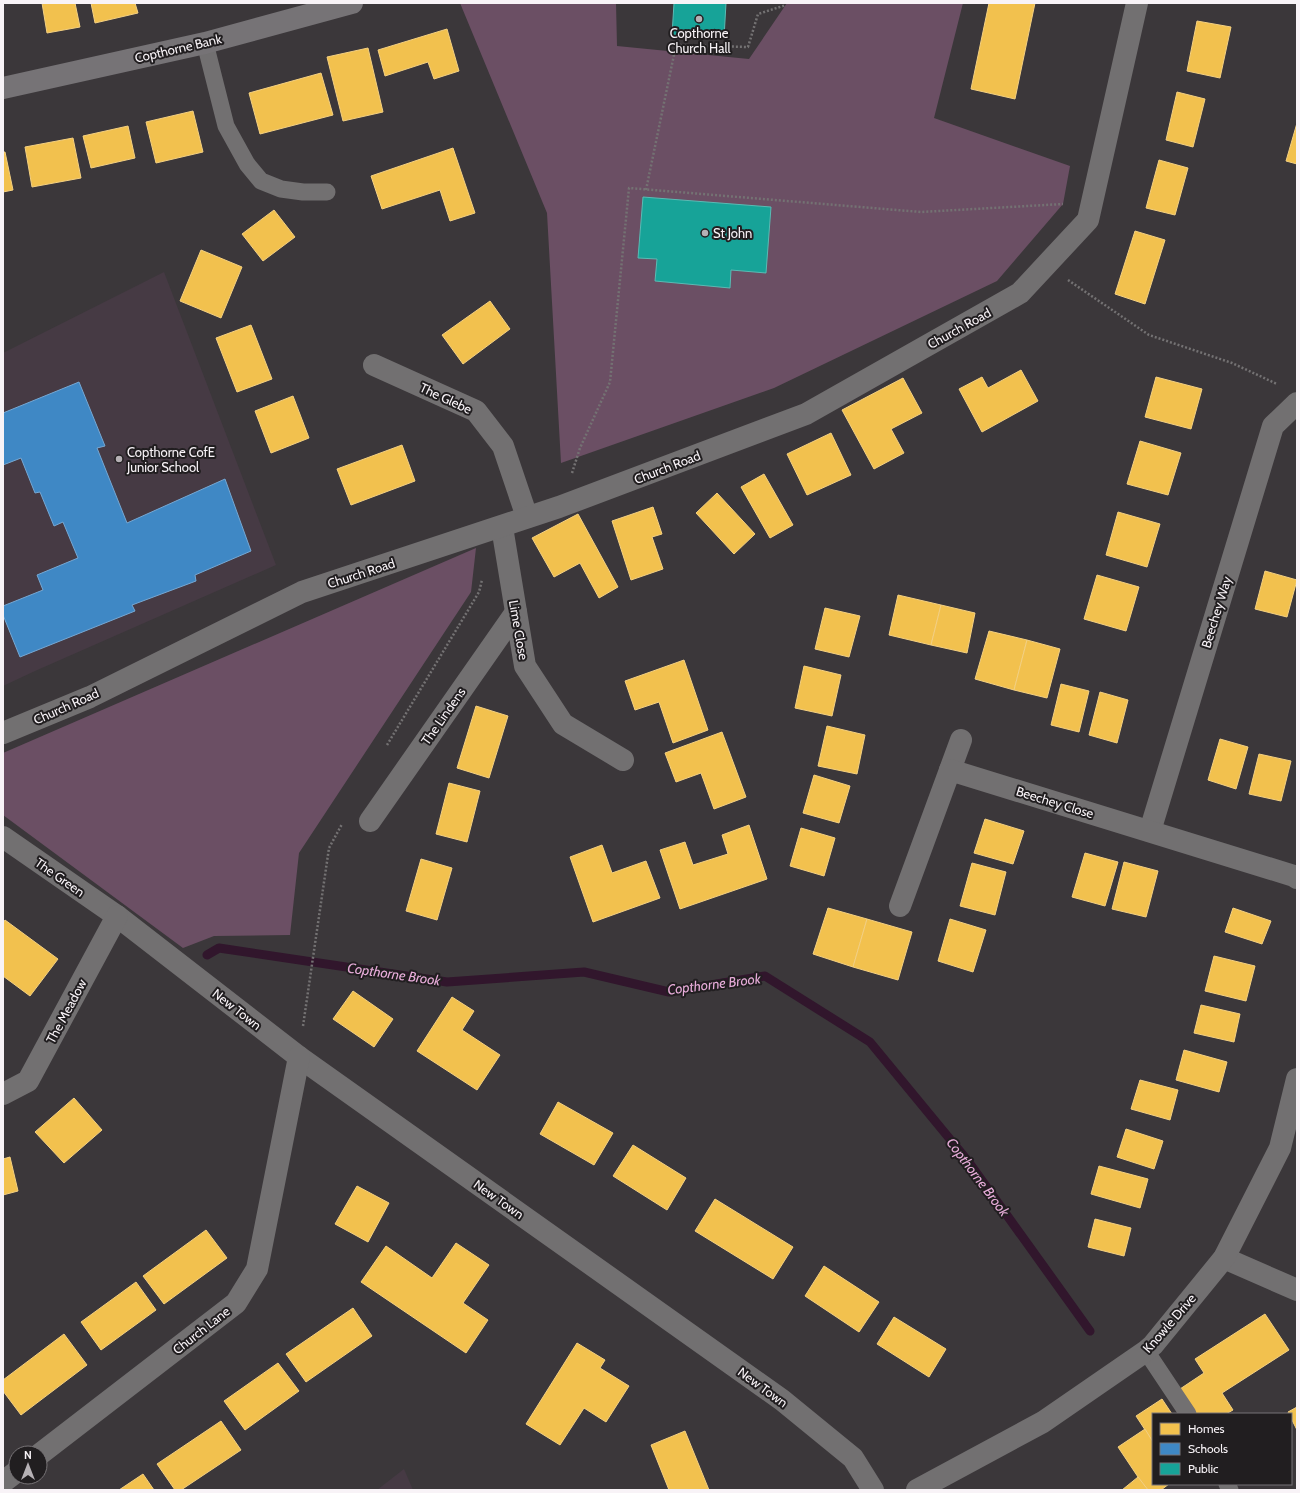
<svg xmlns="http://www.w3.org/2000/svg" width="1300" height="1493" font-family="Cabin,sans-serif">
<rect width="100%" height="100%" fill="#3b373a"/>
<g fill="#463a44">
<polygon points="164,272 276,565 35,671 3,686 3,353"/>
<polygon points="404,1469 413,1490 377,1490"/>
</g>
<g fill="#6b4f64">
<polygon points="460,3 616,3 617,46 749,59 787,3 963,3 934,118 1070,166 1063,204 997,281 774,388 561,463 547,213"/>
<polygon points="476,548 471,592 299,853 290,935 214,936 183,948 3,815 3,753"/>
</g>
<g fill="#f2c14e" stroke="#f4d081">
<polygon points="42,3 75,3 80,27 47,33"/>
<polygon points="91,3 135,3 138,13 95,23"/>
<polygon points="989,3 1035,3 1015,99 971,89"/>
<polygon points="1197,21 1231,27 1220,78 1187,71"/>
<polygon points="447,29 459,71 434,79 428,62 385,76 378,50"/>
<polygon points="368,48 383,112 343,121 327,57"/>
<polygon points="321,73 333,115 260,134 249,93"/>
<polygon points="1177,92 1205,99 1193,147 1166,140"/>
<polygon points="193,111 203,152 156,163 146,122"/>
<polygon points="1297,123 1297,164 1286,161"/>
<polygon points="128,126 135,158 91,168 83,136"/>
<polygon points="73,138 81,178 32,187 25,147"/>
<polygon points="453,148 475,213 450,221 440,190 382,209 371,176"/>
<polygon points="3,152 5,152 13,190 3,192"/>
<polygon points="1159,160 1188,168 1175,215 1146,208"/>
<polygon points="274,210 295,237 263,261 242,234"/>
<polygon points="1135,231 1165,240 1145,304 1115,294"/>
<polygon points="201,250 242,267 221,318 180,301"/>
<polygon points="490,301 510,329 463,364 442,335"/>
<polygon points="251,325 272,379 237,392 216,338"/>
<polygon points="1021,370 1038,401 982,432 959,389 982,377 988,388"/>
<polygon points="1156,377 1202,389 1191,429 1145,417"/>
<polygon points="903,378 922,413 891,429 904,453 874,469 842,410"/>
<polygon points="293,396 309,438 271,453 255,411"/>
<polygon points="831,433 851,475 807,495 787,454"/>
<polygon points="1140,441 1181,453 1168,495 1127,484"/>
<polygon points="402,445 415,481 351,505 337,469"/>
<polygon points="764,474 793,525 770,538 741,487"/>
<polygon points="717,493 755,534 734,554 696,513"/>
<polygon points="653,507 662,534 652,537 663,569 631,580 612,521"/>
<polygon points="1118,512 1160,524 1147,567 1106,555"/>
<polygon points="578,514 618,587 599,598 580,563 554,577 532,538"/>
<polygon points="1265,571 1297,580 1287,617 1255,609"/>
<polygon points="1097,575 1139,587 1126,631 1084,619"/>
<polygon points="898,595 941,605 931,645 889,635"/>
<polygon points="941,605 975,613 967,653 931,645"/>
<polygon points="825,608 860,616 849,657 815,649"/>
<polygon points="989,631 1027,640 1014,690 975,679"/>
<polygon points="1027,640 1060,649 1047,698 1014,690"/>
<polygon points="684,660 708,730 673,743 659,702 635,710 625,681"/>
<polygon points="804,666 841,675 832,716 795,708"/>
<polygon points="1061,684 1089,691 1079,732 1051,725"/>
<polygon points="1100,692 1128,700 1117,743 1089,735"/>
<polygon points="476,706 508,716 489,778 457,768"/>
<polygon points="827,726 865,735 857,774 818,766"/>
<polygon points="722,732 746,797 714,809 701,773 676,782 665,753"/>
<polygon points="1220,739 1248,747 1236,789 1208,780"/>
<polygon points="1259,754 1291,761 1281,801 1249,794"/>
<polygon points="814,775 850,786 839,823 803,813"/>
<polygon points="449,783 480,791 467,842 436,834"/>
<polygon points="985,819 1024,831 1013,864 974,853"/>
<polygon points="749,825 767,879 680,909 660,850 685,842 693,865 728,854 722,835"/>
<polygon points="801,828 835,838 824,876 790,866"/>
<polygon points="602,845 612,873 646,861 660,898 593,922 570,857"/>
<polygon points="1085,853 1118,862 1105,906 1072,897"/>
<polygon points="421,859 452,868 437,920 406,911"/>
<polygon points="1124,862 1158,871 1146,917 1112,909"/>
<polygon points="972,863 1006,872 995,915 960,906"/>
<polygon points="828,908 867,919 853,967 813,954"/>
<polygon points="1233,908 1271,921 1262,944 1225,932"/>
<polygon points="867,919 912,932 898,980 853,967"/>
<polygon points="950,919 986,930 973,972 938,961"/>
<polygon points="5,920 58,959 30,996 3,976 3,923"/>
<polygon points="1214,956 1255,966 1246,1001 1205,991"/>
<polygon points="353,991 393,1019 374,1047 333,1019"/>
<polygon points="452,997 474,1011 462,1030 500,1055 477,1090 417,1051"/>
<polygon points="1201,1005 1240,1014 1234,1042 1194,1033"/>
<polygon points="1184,1050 1227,1062 1219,1092 1176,1080"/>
<polygon points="1140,1080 1178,1090 1170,1120 1131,1109"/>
<polygon points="74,1098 102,1130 64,1163 35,1132"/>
<polygon points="558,1102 613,1133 594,1165 540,1134"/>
<polygon points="1126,1129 1163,1141 1154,1169 1117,1157"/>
<polygon points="633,1145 686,1178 667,1210 613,1176"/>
<polygon points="10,1157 18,1191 3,1195 3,1159"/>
<polygon points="1099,1166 1148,1179 1140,1208 1091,1194"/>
<polygon points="357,1186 389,1203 368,1242 335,1224"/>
<polygon points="715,1199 793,1247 773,1279 695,1231"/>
<polygon points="1095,1219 1131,1228 1124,1256 1088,1247"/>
<polygon points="206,1230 227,1258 164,1304 143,1276"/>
<polygon points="456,1243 489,1265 463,1303 488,1320 466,1353 361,1282 386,1246 432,1278"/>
<polygon points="824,1266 879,1302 859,1332 805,1296"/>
<polygon points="136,1282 156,1310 101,1350 81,1322"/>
<polygon points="353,1308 372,1336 306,1382 286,1354"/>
<polygon points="1265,1314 1289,1350 1222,1393 1233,1410 1226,1414 1196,1414 1180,1389 1204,1373 1195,1359"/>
<polygon points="894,1317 946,1349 929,1377 877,1344"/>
<polygon points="64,1334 87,1365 21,1415 3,1391 3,1380"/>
<polygon points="577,1343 605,1360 600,1368 629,1386 606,1422 584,1408 560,1445 526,1424"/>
<polygon points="278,1363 299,1391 245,1430 224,1401"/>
<polygon points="1162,1399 1172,1414 1153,1414 1153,1442 1136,1416"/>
<polygon points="1297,1407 1297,1430 1291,1418 1291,1414 1289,1414 1288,1412"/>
<polygon points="221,1421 241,1450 181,1490 175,1490 157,1464"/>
<polygon points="1145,1429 1153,1442 1153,1484 1169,1484 1161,1490 1148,1490 1138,1477 1118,1447"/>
<polygon points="685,1431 709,1490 669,1490 651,1445"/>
<polygon points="143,1474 154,1490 119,1490"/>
<polygon points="1138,1477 1148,1490 1122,1490"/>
</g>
<polygon fill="#3f88c5" stroke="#76a8d4" points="79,382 105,446 97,448 127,523 225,479 251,551 195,575 196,581 132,605 135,611 20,657 3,615 3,606 43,590 37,575 78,558 63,522 54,526 40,492 35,493 21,458 3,465 3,413"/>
<g fill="#17a398" stroke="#5abbb4">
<polygon points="674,3 726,3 724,38 672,35"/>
<polygon points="643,197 771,207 766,273 731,270 730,288 655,281 657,259 638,258"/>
</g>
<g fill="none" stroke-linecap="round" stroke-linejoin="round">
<polyline stroke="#31162c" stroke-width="9" points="207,955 219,948 447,982 584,972 669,992 765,976 870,1042 968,1161 1090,1331"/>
<g stroke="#747273" stroke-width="2.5" stroke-dasharray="2 2" stroke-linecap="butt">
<polyline points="646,190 676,45 748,47 758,14 786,5"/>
<polyline points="1068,280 1149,335 1232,363 1277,384"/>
<polyline points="572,473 580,448 610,382 629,188 921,212 1063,204"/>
<polyline points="387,745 479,592 482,580"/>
<polyline points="303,1026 329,848 342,824"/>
</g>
<g stroke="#727071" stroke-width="17">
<polyline points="205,43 226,126 247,164 261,181 281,189 303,192 327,192"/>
<polyline points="1146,1351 1188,1414"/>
<polyline points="1227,1484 1230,1490"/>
</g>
<g stroke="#727071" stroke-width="22">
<polyline points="374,365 476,411 503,446 527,517"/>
<polyline points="502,527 525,666 563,724 623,760"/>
<polyline points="3,733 90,697 302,592 559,507 806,414 1020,293 1088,220 1137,3"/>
<polyline points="950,770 961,740"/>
<polyline points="370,821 516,612"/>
<polyline points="1150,831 1273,426 1297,403"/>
<polyline points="3,837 117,916 299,1057 782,1400 853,1458 873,1490"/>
<polyline points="900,906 950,770 1294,876 1297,878"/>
<polyline points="3,1094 28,1081 117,916"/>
<polyline points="1224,1258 1297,1290"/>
<polyline points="40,1454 236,1303 257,1269 299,1057"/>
<polyline points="3,1482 16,1472"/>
<polyline points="917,1490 1043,1422 1146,1351 1153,1345 1224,1258 1280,1148 1297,1079"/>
</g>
<polyline stroke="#767376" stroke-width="22" points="3,88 205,43 352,3"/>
</g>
<g fill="#b6b1b5" stroke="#211e20" stroke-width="1.5">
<circle cx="699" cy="19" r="4"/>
<circle cx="705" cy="233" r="4"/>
<circle cx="119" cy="459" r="4"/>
</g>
<g text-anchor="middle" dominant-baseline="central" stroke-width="4" stroke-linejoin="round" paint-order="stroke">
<g font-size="13" fill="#f8f3f7" stroke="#211e20" text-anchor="start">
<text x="699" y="33" text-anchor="middle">Copthorne<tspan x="699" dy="15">Church Hall</tspan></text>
<text x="713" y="233">St John</text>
<text x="127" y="452">Copthorne CofE<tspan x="127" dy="15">Junior School</tspan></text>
</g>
<g font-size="13" fill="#f8f3f7" stroke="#211e20">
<text transform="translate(178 48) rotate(-13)">Copthorne Bank</text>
<text transform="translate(959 328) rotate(-29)">Church Road</text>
<text transform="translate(446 398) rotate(25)">The Glebe</text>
<text transform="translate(667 467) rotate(-21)">Church Road</text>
<text transform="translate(361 573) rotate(-18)">Church Road</text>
<text transform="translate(1216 612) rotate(-73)">Beechey Way</text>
<text transform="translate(519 630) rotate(80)">Lime Close</text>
<text transform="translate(66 706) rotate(-24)">Church Road</text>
<text transform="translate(443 716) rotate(-55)">The Lindens</text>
<text transform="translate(1055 802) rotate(17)">Beechey Close</text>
<text transform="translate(60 877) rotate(35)">The Green</text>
<text transform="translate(237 1009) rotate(38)">New Town</text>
<text transform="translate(66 1011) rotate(-62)">The Meadow</text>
<text transform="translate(499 1199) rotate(35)">New Town</text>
<text transform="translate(1169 1323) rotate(-49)">Knowle Drive</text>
<text transform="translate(201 1330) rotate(-38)">Church Lane</text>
<text transform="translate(763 1387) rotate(36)">New Town</text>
</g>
<g font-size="14" font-style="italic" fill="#e6abd8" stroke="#211e20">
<text transform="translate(394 974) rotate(8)">Copthorne Brook</text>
<text transform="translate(714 984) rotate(-7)">Copthorne Brook</text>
<text transform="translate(978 1177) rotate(53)">Copthorne Brook</text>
</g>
</g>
<rect width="1300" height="1493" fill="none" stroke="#f8f3f7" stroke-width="8"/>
<rect x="1152" y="1413" width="140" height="72" fill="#211e20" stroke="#777376"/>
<rect x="1160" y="1423" width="20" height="12" fill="#f2c14e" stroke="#777376"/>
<text x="1188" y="1433" font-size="12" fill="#f8f3f7">Homes</text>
<rect x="1160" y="1443" width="20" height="12" fill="#3f88c5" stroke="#777376"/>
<text x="1188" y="1453" font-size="12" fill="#f8f3f7">Schools</text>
<rect x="1160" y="1463" width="20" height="12" fill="#17a398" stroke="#777376"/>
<text x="1188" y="1473" font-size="12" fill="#f8f3f7">Public</text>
<g transform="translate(28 1465)"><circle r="19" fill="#211e20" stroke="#777376"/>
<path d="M0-3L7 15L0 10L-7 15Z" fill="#b6b1b5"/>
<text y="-6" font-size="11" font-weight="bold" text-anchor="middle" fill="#f8f3f7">N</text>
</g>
</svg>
